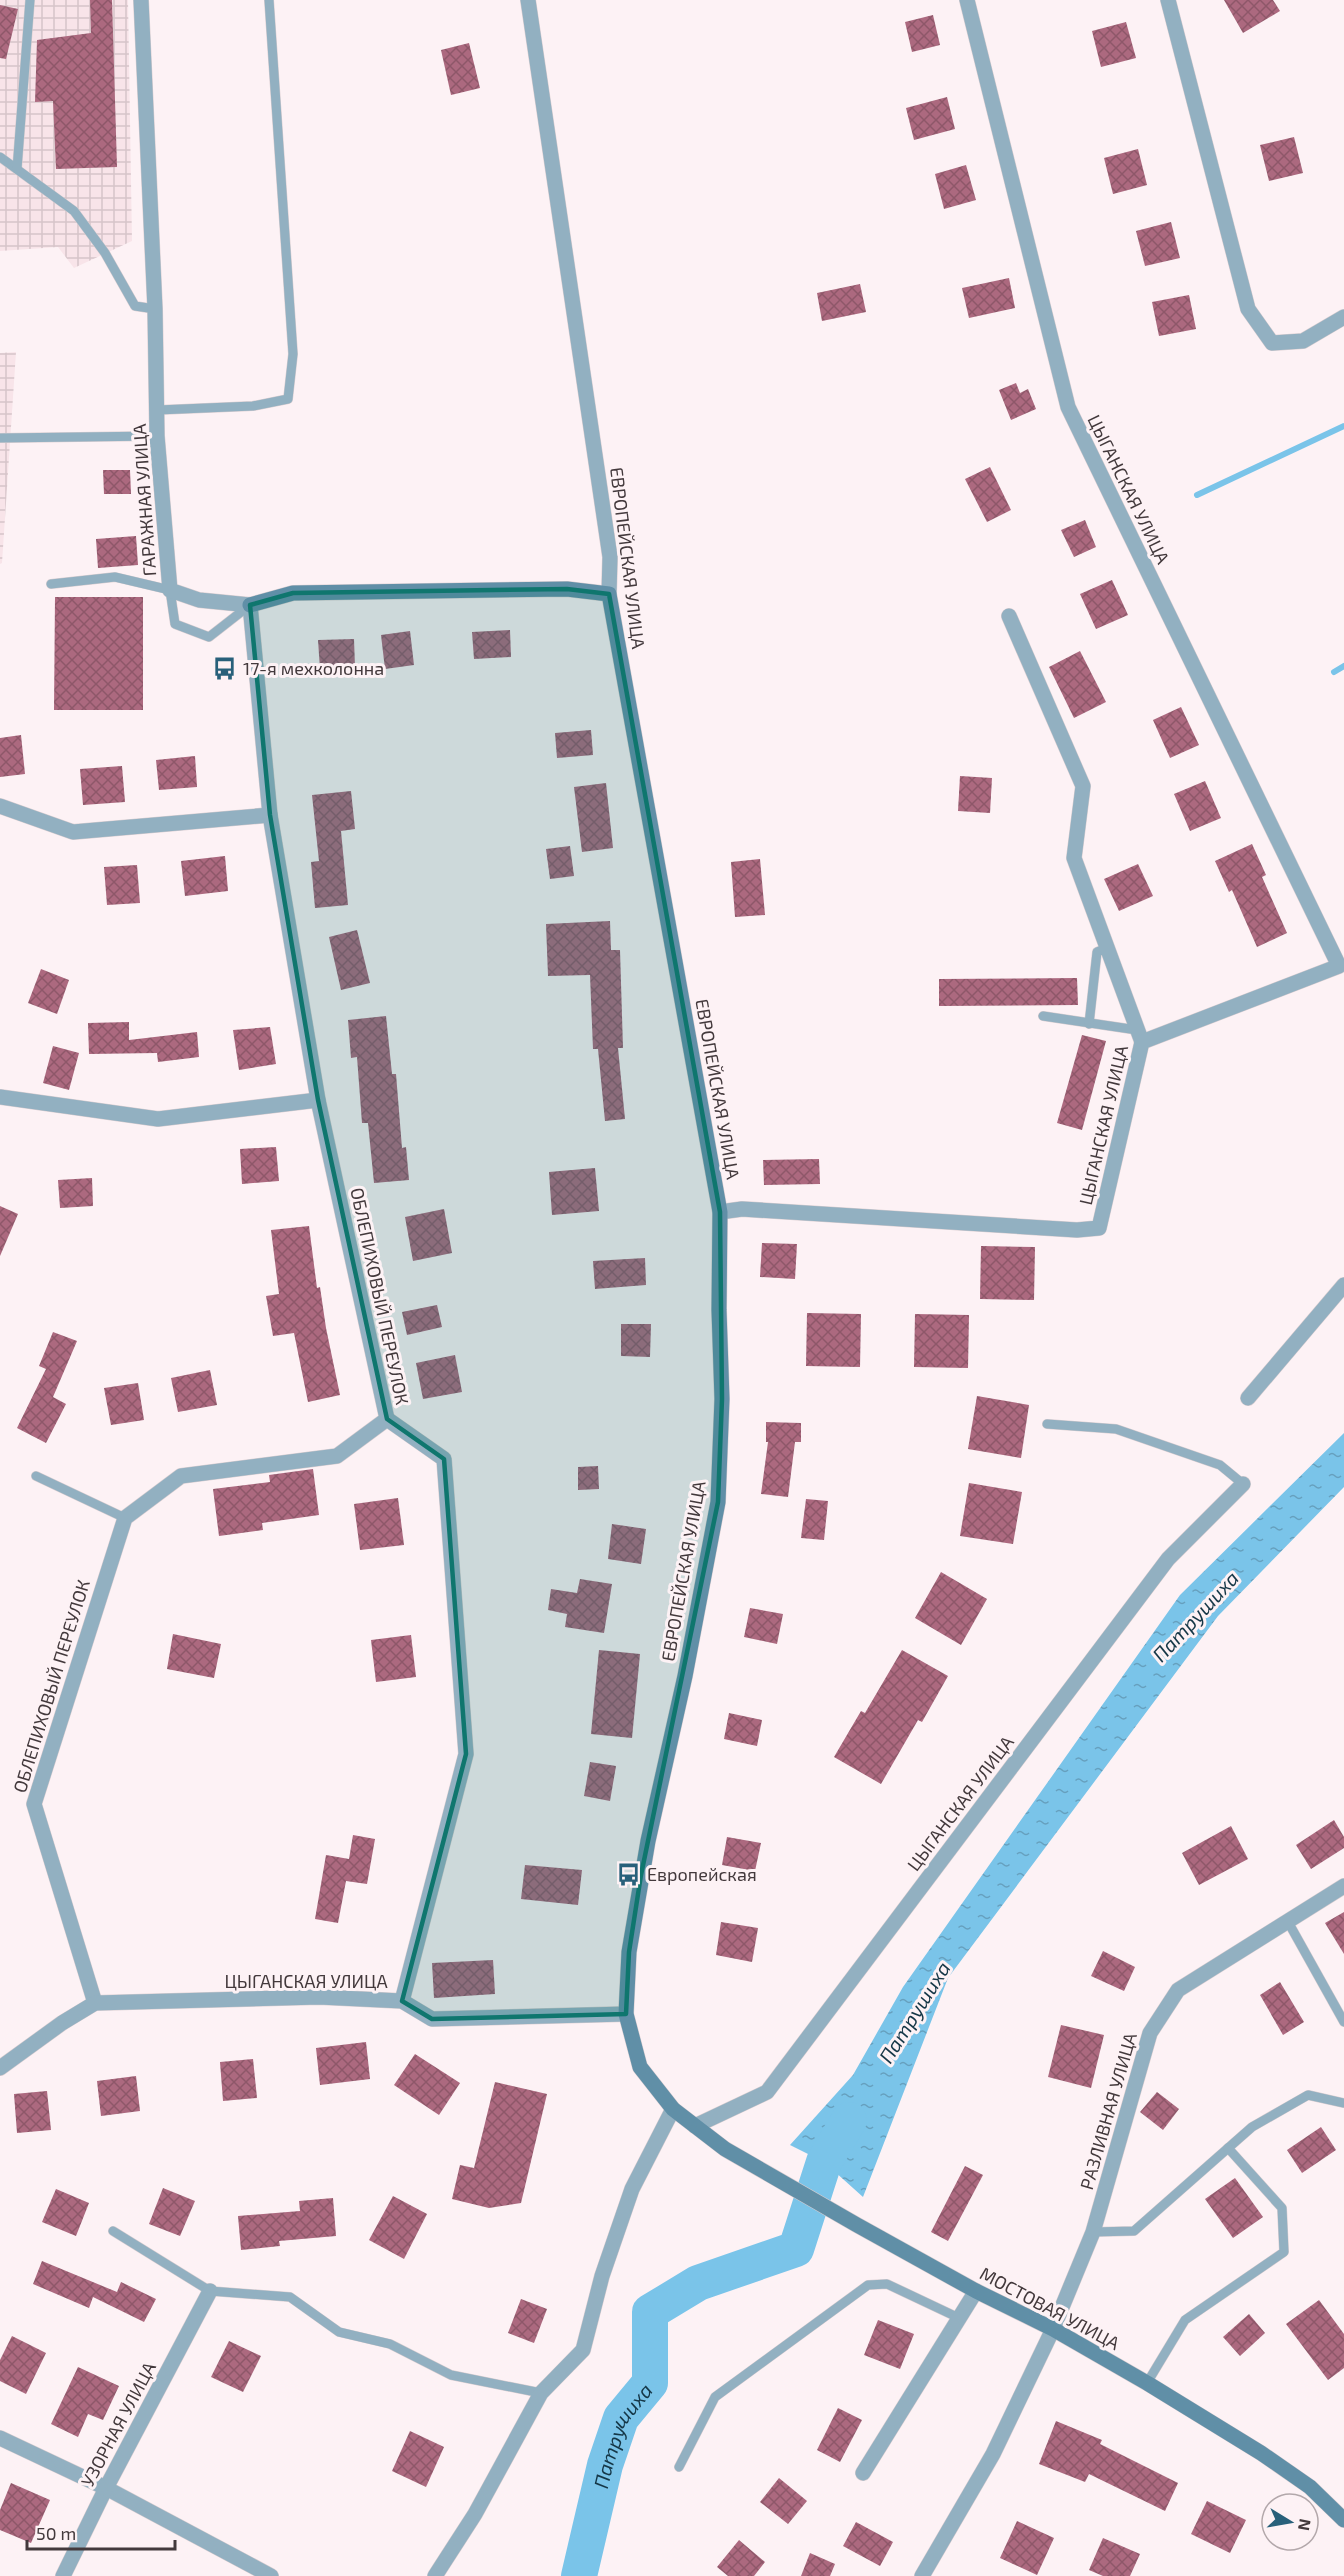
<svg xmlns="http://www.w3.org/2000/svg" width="1344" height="2576" font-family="'Exo 2',sans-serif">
<defs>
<pattern id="industrial-grid" width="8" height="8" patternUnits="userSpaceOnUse" patternTransform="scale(1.5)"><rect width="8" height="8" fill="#f8e4e9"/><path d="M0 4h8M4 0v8" fill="none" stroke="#d6c4c9"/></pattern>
<pattern id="water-ripples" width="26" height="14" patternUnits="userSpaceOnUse" patternTransform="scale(1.5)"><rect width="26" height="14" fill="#7ac4e9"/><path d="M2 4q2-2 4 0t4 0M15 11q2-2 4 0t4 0" fill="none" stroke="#66a0be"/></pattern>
<pattern id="building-cross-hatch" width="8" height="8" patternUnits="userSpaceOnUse" patternTransform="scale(1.5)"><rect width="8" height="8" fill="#ac697f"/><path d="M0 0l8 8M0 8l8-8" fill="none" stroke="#8e5769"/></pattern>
</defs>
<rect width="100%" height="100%" fill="#fdf2f5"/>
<g fill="url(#industrial-grid)">
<polygon points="0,0 128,0 132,241 74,268 58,247 0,251"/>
<polygon points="16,352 2,563 0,564 0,353"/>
</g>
<polygon fill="url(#water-ripples)" points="1344,1433 1344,1487 1218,1616 948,1978 863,2197 824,2162 790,2145 853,2075 903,1987 1180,1595"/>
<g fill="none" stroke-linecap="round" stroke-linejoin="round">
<g stroke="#7ac4e9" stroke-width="6">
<polyline points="1197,495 1344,426"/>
<polyline points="1334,672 1344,666"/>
</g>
<path stroke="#7ac4e9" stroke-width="36" id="s1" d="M579 2576 605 2465 621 2418 650 2383V2312L698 2283 796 2249 824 2162 849 2120"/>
</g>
<g fill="url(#building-cross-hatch)">
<polygon points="90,0 112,0 117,167 56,169 53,101 35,102 37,40 91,33"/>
<polygon points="1224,0 1273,0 1280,11 1243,33"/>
<polygon points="0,5 18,9 6,59 0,58"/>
<polygon points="933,15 940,45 912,52 905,22"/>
<polygon points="1126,22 1136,58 1101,67 1092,31"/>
<polygon points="469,43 480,88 451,95 441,50"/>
<polygon points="947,97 955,129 914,140 906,108"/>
<polygon points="1294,137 1303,173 1269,181 1260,145"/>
<polygon points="1138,149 1147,185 1113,194 1104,158"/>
<polygon points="966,165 976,200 944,209 935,174"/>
<polygon points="1171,222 1180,258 1145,266 1136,231"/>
<polygon points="1009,278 1015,308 969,318 962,288"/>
<polygon points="860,284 866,312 822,321 817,293"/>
<polygon points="1189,295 1196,329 1159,336 1152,302"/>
<polygon points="1016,383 1020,393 1028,389 1036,409 1011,420 999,390"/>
<polygon points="990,467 1011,510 987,522 965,479"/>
<polygon points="103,470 130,470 131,494 104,494"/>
<polygon points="1085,520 1096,547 1074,557 1061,530"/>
<polygon points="136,536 138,565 98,568 96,539"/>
<polygon points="1112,580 1128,615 1096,629 1080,594"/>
<polygon points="55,597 143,597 143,710 54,710"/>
<polygon points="510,630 511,657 474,659 472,632"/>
<polygon points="410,631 414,665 385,669 381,635"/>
<polygon points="354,639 355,667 320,669 318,640"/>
<polygon points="1080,651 1106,702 1074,718 1049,667"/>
<polygon points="1181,707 1199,745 1170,758 1153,720"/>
<polygon points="591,730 593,755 557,758 555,733"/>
<polygon points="21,735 25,774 0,777 0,738"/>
<polygon points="195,756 197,787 159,790 156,760"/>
<polygon points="122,766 125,802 83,805 80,769"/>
<polygon points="960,776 992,778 990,813 958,811"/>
<polygon points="1205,781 1221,818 1190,831 1174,794"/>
<polygon points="606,783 613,848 582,852 574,787"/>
<polygon points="351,791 355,829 341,831 348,905 315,908 311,862 319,861 312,795"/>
<polygon points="1252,844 1266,875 1262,877 1287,933 1257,947 1232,890 1229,892 1215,861"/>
<polygon points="570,846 574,876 550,879 546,849"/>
<polygon points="225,856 228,891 185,896 181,861"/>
<polygon points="760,859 765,915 735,917 731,862"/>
<polygon points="1138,864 1153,896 1119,911 1104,879"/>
<polygon points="137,865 140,903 107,905 104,867"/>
<polygon points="610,921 611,950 620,950 623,1048 618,1048 625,1119 605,1121 598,1049 593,1049 590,975 548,976 546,924"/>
<polygon points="357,930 370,983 341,990 329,937"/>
<polygon points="41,969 69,980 57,1014 28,1003"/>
<polygon points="1077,978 1078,1005 939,1006 939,979"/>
<polygon points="386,1016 392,1074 396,1074 402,1148 406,1147 409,1180 374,1183 368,1123 362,1123 357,1057 351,1058 348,1020"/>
<polygon points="129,1022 129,1040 197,1032 199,1057 158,1062 157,1053 89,1054 88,1023"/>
<polygon points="270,1027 276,1064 239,1070 233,1030"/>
<polygon points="1082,1035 1106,1041 1082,1130 1057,1123"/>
<polygon points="53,1046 79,1053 69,1090 43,1083"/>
<polygon points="276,1147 279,1181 242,1184 240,1149"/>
<polygon points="819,1159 820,1184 764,1185 763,1160"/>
<polygon points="595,1168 599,1211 552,1215 549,1172"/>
<polygon points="92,1178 93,1206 60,1208 58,1180"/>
<polygon points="0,1206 18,1214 0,1256"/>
<polygon points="444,1209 452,1253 413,1261 405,1217"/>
<polygon points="309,1226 317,1288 320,1287 326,1328 340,1395 308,1402 294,1333 273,1336 266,1296 279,1294 271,1230"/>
<polygon points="762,1243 797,1244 795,1279 760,1277"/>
<polygon points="981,1246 1035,1247 1034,1300 980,1299"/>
<polygon points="645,1258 646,1285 595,1289 593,1261"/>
<polygon points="437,1305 442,1327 407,1335 402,1312"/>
<polygon points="807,1313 861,1314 860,1367 806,1366"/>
<polygon points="915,1314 969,1315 968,1368 914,1367"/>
<polygon points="621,1324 651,1324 650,1357 621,1356"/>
<polygon points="53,1332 77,1341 53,1397 66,1404 46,1443 17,1428 46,1369 39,1366"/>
<polygon points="455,1355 462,1392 423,1399 416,1363"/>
<polygon points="210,1370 217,1405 178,1412 171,1378"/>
<polygon points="138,1383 144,1420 111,1425 104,1388"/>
<polygon points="977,1396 1029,1405 1021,1458 968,1449"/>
<polygon points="766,1422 801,1423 801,1442 795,1442 788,1497 761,1494 768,1442 766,1442"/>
<polygon points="598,1466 599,1489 578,1490 578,1467"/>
<polygon points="313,1469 319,1515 262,1523 263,1530 219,1536 213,1489 270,1482 269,1475"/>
<polygon points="969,1483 1022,1492 1013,1544 960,1536"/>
<polygon points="398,1498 404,1545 360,1550 354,1504"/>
<polygon points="806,1499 828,1501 824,1540 801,1538"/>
<polygon points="612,1524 646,1529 641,1564 608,1559"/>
<polygon points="941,1572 987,1599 961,1645 915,1618"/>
<polygon points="580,1579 612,1584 604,1633 565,1627 567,1614 548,1610 551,1589 577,1593"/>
<polygon points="750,1608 783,1614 777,1644 744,1637"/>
<polygon points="173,1634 221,1644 214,1678 167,1669"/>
<polygon points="411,1635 416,1677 376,1682 371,1640"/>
<polygon points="599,1650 640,1654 632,1738 591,1734"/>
<polygon points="902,1650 948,1676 922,1722 918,1720 881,1784 834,1757 861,1711 865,1713"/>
<polygon points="729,1713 762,1720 757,1746 724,1739"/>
<polygon points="590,1762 616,1766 610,1801 584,1796"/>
<polygon points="1334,1820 1344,1837 1344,1848 1311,1869 1296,1845"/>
<polygon points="1231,1826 1248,1859 1199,1885 1182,1853"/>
<polygon points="353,1835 375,1839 367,1884 346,1881 338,1923 315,1919 326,1855 349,1859"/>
<polygon points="727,1837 761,1843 755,1871 722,1865"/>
<polygon points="525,1865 582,1870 578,1905 521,1899"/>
<polygon points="1344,1912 1344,1954 1325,1923"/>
<polygon points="721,1922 758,1928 752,1962 716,1955"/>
<polygon points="1103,1951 1135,1967 1124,1991 1091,1976"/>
<polygon points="493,1960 495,1994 434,1998 432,1963"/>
<polygon points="1280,1982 1304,2022 1283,2035 1260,1995"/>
<polygon points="1061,2025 1104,2035 1091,2088 1048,2077"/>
<polygon points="366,2042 370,2079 320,2085 316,2048"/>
<polygon points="415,2054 460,2083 439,2115 394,2085"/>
<polygon points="253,2059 257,2098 223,2101 220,2062"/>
<polygon points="136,2076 140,2111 101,2116 97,2081"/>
<polygon points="495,2082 547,2094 521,2203 489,2208 452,2199 460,2165 474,2168"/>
<polygon points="47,2091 51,2130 17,2133 14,2094"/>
<polygon points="1157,2092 1179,2109 1163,2130 1140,2112"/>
<polygon points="1321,2127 1336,2150 1302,2173 1287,2150"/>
<polygon points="965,2166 983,2175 948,2241 931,2232"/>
<polygon points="1235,2178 1263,2217 1233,2238 1205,2199"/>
<polygon points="163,2188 195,2201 180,2236 149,2224"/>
<polygon points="56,2189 89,2203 76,2236 42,2222"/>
<polygon points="393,2196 427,2214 404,2259 369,2240"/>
<polygon points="333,2198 336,2236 279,2241 280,2246 241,2250 238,2216 300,2211 299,2201"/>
<polygon points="42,2261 117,2292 121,2282 156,2299 144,2322 93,2297 89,2308 33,2284"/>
<polygon points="521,2299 547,2309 534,2343 508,2333"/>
<polygon points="1319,2300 1344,2334 1344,2368 1328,2380 1286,2324"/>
<polygon points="1249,2314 1265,2333 1240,2356 1223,2337"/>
<polygon points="878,2320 914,2334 900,2369 864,2355"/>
<polygon points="12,2336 46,2353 26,2394 0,2381 0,2360"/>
<polygon points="229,2341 261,2356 243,2392 211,2377"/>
<polygon points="78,2367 119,2386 103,2420 88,2414 78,2437 51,2424"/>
<polygon points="838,2408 862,2420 840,2462 817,2450"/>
<polygon points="1056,2421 1102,2440 1100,2444 1178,2483 1165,2511 1089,2474 1085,2482 1039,2464"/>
<polygon points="410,2431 444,2447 426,2487 392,2471"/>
<polygon points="779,2478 807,2501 788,2524 760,2502"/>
<polygon points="11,2483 50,2500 31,2543 0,2530 0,2510"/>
<polygon points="1207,2501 1246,2520 1230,2553 1191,2534"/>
<polygon points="1017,2521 1054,2538 1037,2575 1000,2558"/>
<polygon points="856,2522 893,2542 880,2566 843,2546"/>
<polygon points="1103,2538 1140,2554 1130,2576 1103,2576 1089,2570"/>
<polygon points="739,2540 765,2562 754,2576 728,2576 717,2567"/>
<polygon points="810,2553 835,2564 830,2576 801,2576"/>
</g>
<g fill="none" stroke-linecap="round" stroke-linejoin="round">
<defs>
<g id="lane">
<polyline points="0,157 74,211 105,253 135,306 155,309"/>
<polyline points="17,169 30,0"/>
<polyline points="158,410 253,406 288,399 293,354 269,0"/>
<polyline points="0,438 157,436"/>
<polyline points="51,584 115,577 170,590 175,624 209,637 250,605"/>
<polyline points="1043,1016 1137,1030"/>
<polyline points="1089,1024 1097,952 1107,948"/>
<polyline points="1047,1424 1116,1429 1220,1465 1243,1484"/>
<polyline points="36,1476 125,1518"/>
<polyline points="1287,1920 1344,2022"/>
<polyline points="113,2231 210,2291 290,2297 339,2332 390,2344 451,2375 541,2393"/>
<polyline points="1093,2232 1134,2231 1252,2127 1308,2095 1344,2103"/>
<polyline points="1147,2383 1185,2320 1284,2252 1282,2208 1228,2148"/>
<polyline points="679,2467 715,2397 868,2285 887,2284 959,2318"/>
</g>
<g id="street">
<polyline points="528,0 610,557 609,594"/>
<polyline points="1168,0 1248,309 1272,343 1303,341 1344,317"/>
<polyline points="1009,616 1083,786 1074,858 1142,1042"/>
<polyline points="0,806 73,832 270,815"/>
<polyline points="0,1097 158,1119 318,1100"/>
<polyline points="720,1212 742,1209 1077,1230 1099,1228 1142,1042 1339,966 1068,407 967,0"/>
<polyline points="1248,1398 1344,1285"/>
<polyline points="387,1419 444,1459 466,1754 402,2001"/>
<polyline points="95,2003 34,1804 125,1518 181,1476 337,1456 387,1419 318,1100 270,815 250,605 199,600 170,590 157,436 155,309 141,0"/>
<polyline points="0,2068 62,2023 95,2003 319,1997 402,2001 432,2019 626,2014"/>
<polyline points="695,2126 767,2092 1168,1559 1243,1484"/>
<polyline points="0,2438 106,2488 271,2576"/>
<polyline points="863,2473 976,2291"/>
<polyline points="63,2576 106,2488 210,2291"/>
<polyline points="435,2576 475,2514 541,2393 583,2350 602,2276 632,2189 673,2109"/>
<polyline points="922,2576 993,2454 1053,2329 1093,2232 1150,2033 1178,1990 1344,1886"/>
</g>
<polyline id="secondary" points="250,605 293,593 567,589 609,594 720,1212 719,1310 722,1399 718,1502 685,1676 648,1841 629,1952 626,2014 640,2067 673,2109 725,2149 857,2225 976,2291 1053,2329 1147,2383 1261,2453 1310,2487 1344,2520"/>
</defs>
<use href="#lane" stroke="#d8cdd0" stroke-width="10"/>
<use href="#street" stroke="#d8cdd0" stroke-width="16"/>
<use href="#secondary" stroke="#d8cdd0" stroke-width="16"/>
<use href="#lane" stroke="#92b0c1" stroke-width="9"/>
<use href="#street" stroke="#92b0c1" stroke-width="15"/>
<use href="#secondary" stroke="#608fa7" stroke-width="15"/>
</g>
<path fill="#0f766e" fill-opacity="0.2" stroke="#0f766e" stroke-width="4.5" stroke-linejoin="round" d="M567 589 609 594 720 1212 722 1399 718 1502 641 1875 629 1952 626 2014 432 2019 402 2001 466 1754 444 1459 387 1419 318 1100 270 815 250 605 293 593Z"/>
<defs>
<symbol id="bus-bare" viewBox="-9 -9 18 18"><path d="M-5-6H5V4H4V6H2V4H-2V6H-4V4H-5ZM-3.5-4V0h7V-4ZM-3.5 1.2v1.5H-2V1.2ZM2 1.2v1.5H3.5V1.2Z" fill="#28607a" stroke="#fdf2f5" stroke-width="2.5" paint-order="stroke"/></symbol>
</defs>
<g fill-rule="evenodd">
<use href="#bus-bare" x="208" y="652" width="33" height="33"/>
<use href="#bus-bare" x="612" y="1858" width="33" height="33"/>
</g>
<g text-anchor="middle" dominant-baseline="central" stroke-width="6" stroke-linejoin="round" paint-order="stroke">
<g font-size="18" fill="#43393c" stroke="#fdf2f5">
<text transform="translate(1129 489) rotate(64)">ЦЫГАНСКАЯ УЛИЦА</text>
<text transform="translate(144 500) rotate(-94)">ГАРАЖНАЯ УЛИЦА</text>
<text transform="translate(628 558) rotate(83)">ЕВРОПЕЙСКАЯ УЛИЦА</text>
<text transform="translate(718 1089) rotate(80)">ЕВРОПЕЙСКАЯ УЛИЦА</text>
<text transform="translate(1103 1125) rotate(-77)">ЦЫГАНСКАЯ УЛИЦА</text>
<text transform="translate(380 1296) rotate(78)">ОБЛЕПИХОВЫЙ ПЕРЕУЛОК</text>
<text transform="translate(683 1571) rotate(-80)">ЕВРОПЕЙСКАЯ УЛИЦА</text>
<text transform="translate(51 1686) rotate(-73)">ОБЛЕПИХОВЫЙ ПЕРЕУЛОК</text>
<text transform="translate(960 1803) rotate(-53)">ЦЫГАНСКАЯ УЛИЦА</text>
<text x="306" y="1981">ЦЫГАНСКАЯ УЛИЦА</text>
<text transform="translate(1108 2111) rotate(-74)">РАЗЛИВНАЯ УЛИЦА</text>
<text transform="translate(1050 2308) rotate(28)">МОСТОВАЯ УЛИЦА</text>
<text transform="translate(118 2424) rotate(-62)">УЗОРНАЯ УЛИЦА</text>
</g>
<g font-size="18" fill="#43393c" stroke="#fdf2f5" text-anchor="start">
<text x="243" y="668">17-я мехколонна</text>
<text x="647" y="1874">Европейская</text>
</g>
<g font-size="20" font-style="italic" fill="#153747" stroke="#fdf2f5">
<text transform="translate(1195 1616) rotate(-47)">Патрушиха</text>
<text transform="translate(914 2012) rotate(-58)">Патрушиха</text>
<text stroke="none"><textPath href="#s1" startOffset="148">Патрушиха</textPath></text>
</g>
</g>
<g transform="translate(1290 2522) rotate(101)"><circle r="28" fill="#fdf2f5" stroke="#b3a8ab" stroke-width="1.5"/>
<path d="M0-4.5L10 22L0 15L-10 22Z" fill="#28607a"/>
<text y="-9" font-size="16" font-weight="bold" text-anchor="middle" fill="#43393c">N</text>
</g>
<path d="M27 2540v9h148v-9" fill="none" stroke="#43393c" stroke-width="3"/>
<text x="36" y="2540" font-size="18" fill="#43393c" stroke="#fdf2f5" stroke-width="4.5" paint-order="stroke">50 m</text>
</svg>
